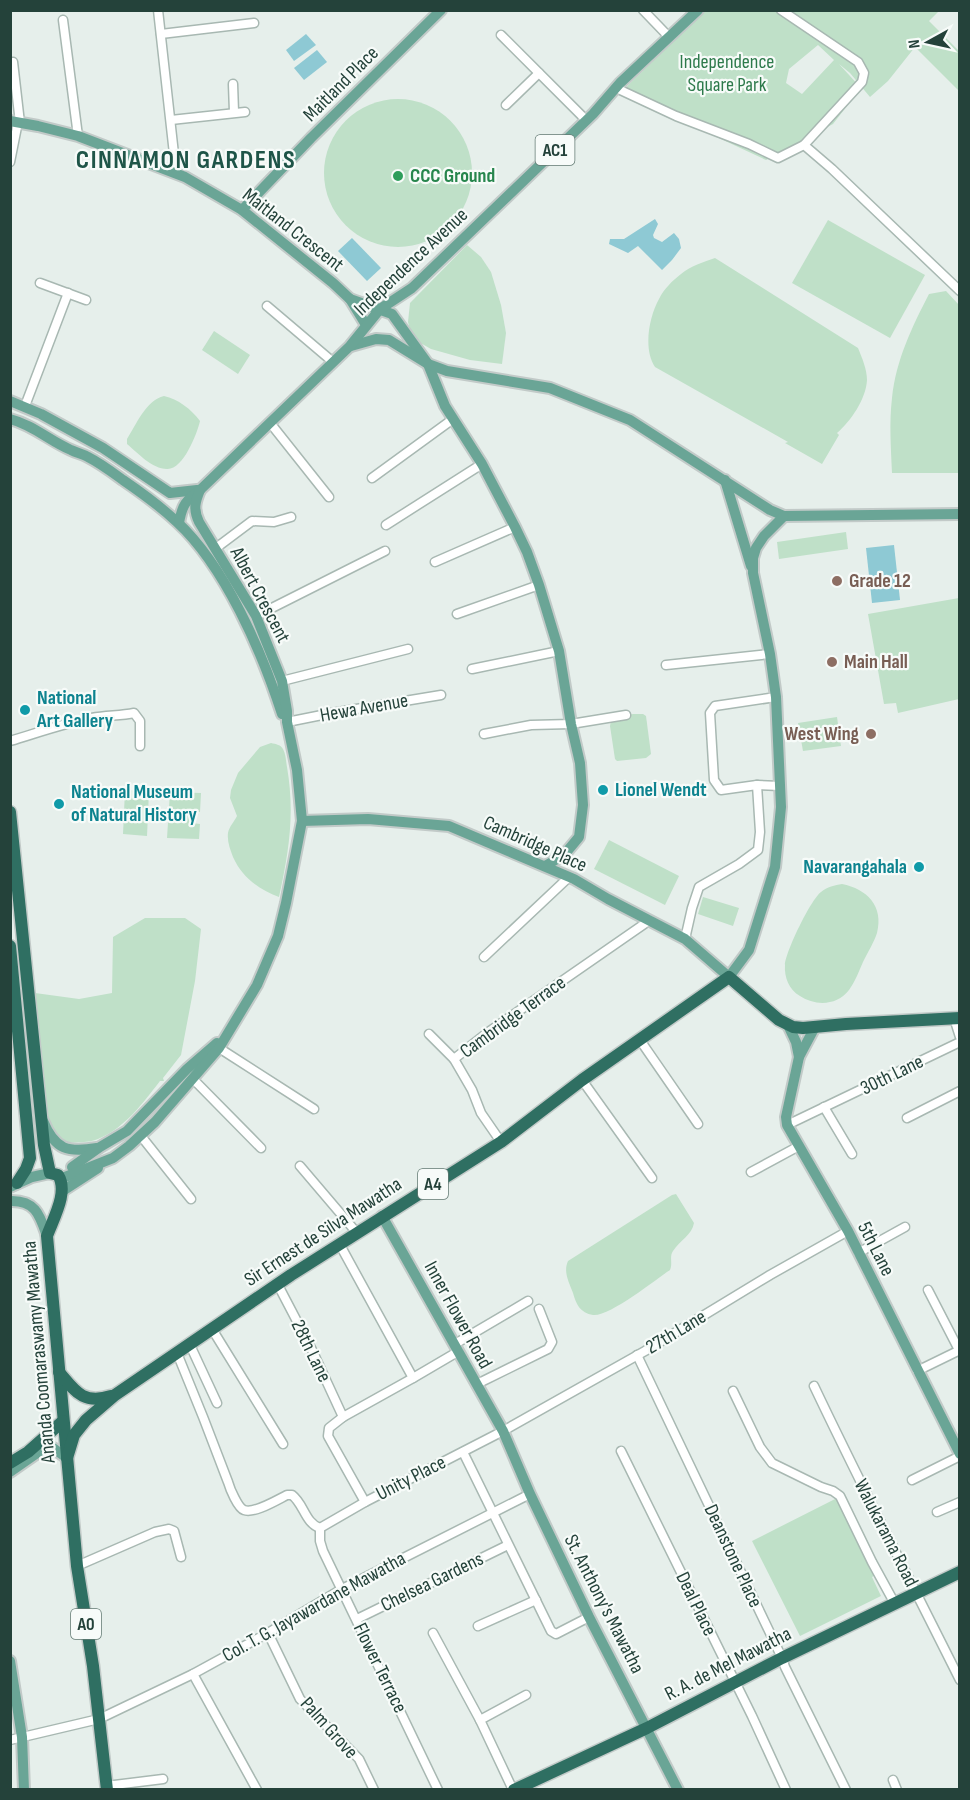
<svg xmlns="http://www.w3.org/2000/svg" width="970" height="1800" font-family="'Sofia Sans Condensed',sans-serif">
<rect width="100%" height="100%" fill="#e6efeb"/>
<g fill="#bfe0c8" fill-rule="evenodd">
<path d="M705 11H939L929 21 959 51V91L915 47 888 81 870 97 850 73 839 64 861 88 833 124 766 160 693 126 624 89ZM818 45 834 60 802 94 786 83 789 69Z"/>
<circle cx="398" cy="173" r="74"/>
<polygon points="828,220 925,275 890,338 792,283"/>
<polygon points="467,245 481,257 491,272 501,305 506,333 502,364 470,360 431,349 417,341 411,333 408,322 410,303"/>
<path d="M715 258 858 348C862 358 867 369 867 380 866 399 851 421 837 433L839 435 822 464 785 443 788 442 655 367C643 349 649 317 659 299 664 289 672 281 681 274 690 266 704 262 715 258Z"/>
<path d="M946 291 959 305V473H892C891 448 889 423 892 398 896 360 912 327 929 294Z"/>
<polygon points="214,331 250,355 238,374 202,350"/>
<path d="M164 396C178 399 191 409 200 421 197 434 183 470 167 469 152 469 138 453 127 444V439C136 425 146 400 164 396Z"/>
<polygon points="846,532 848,549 779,559 777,542"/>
<polygon points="959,598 959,699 898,713 896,703 884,704 868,614"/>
<polygon points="633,714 643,714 646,716 651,754 646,758 617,761 615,759 610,726 611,721 616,718"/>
<polygon points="837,717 841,746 803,751 798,723"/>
<path d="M271 743C276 744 281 745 283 749 286 754 286 762 287 767 295 813 289 852 279 897 258 889 242 877 233 857 230 849 227 841 228 833 229 827 234 822 237 816L230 798 231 790 238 773 260 747Z"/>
<polygon points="125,790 149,791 147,836 123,834"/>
<polygon points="170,792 201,793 200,812 192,811 192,823 200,824 199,839 167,838"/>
<polygon points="609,840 679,876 665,905 594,869"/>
<path d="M842 884C867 889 884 906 877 933 874 942 868 952 863 962 859 971 855 982 849 990 837 1006 815 1006 800 996 789 990 784 977 785 965 785 953 811 899 821 892 827 887 835 885 842 884Z"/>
<polygon points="703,897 739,908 733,926 698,914"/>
<path d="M145 918H185L201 929 195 981 181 1055 163 1078 164 1081H160C143 1103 125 1128 98 1139 89 1143 75 1142 65 1143L50 1131 45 1109 35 1017V993L79 999 112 993 113 937Z"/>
<polygon points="22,990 39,1144 34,1145 19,991"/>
<path d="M676 1194 694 1223C692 1235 680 1240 673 1251 669 1257 673 1263 670 1270 655 1280 609 1317 593 1315 580 1313 576 1304 573 1293 569 1282 563 1272 568 1261L672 1195Z"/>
<polygon points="841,1496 879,1573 872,1577 881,1596 800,1636 752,1541"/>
</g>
<g fill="#8ec9d4">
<polygon points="306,34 316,45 294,61 286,50"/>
<polygon points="317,50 327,62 304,80 294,68"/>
<polygon points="655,219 658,224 653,235 654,238 662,242 674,233 679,239 681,248 672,260 662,270 638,246 628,253 609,244 610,239 624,239"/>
<polygon points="352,238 381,268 367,281 338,251"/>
<polygon points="894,545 900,600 872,603 866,548"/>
</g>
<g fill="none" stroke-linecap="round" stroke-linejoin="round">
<defs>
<g id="minor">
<polyline points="158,10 176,172"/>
<polyline points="643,10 669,37"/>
<polyline points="781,10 858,62 864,73 862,82 804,145"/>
<polyline points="63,20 78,136"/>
<polyline points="161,34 254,23"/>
<polyline points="501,35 586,120"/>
<polyline points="13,62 20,123"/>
<polyline points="233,84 234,112"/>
<polyline points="616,88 676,116 749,144 778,158 804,145 832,169 960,291"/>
<polyline points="506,105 539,73"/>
<polyline points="171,120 245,112"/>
<polyline points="10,162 18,122"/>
<polyline points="40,283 86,300"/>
<polyline points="267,306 333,362"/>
<polyline points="25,406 68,293"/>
<polyline points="271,424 329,497"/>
<polyline points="372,478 453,419"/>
<polyline points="386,525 482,464"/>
<polyline points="216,548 252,521 274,522 291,517"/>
<polyline points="435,562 515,527"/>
<polyline points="457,614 539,585"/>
<polyline points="256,616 385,551"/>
<polyline points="666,665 770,654"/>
<polyline points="472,669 559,651"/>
<polyline points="282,681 408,649"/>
<polyline points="776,697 715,706 710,713 714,780 721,790 757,785 780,786"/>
<polyline points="287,722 332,713 441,695"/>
<polyline points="484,734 531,725 571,724 626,715"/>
<path d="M10 741C37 733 64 723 92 718 106 715 120 716 134 713L140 721V746"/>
<polyline points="685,939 692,908 699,887 739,864 758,850 760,832 757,785"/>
<polyline points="484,957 569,877"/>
<polyline points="954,1018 960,1037"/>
<polyline points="429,1034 454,1059"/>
<polyline points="640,1040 698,1124"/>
<polyline points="219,1048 314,1109"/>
<polyline points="193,1079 261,1148"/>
<polyline points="582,1080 652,1178"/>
<polyline points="824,1107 852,1154"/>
<polyline points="907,1118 960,1091"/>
<polyline points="787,1125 960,1042"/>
<polyline points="141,1136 191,1199"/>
<polyline points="501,1142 481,1113 472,1090 454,1059 487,1033 650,920"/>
<polyline points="300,1166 357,1233"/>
<polyline points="751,1172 799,1146"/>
<polyline points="340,1245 413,1378"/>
<polyline points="858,1253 905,1227"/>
<polyline points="278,1285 312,1350 343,1417"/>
<polyline points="928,1290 959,1350"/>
<polyline points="212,1329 283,1444"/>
<polyline points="455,1344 528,1301"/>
<polyline points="190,1345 217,1403"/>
<path d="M177 1353C195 1396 212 1439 228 1482 230 1489 238 1508 244 1510 254 1514 277 1500 287 1495H292C304 1504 305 1523 320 1528"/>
<polyline points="637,1355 782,1658 785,1667 846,1790"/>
<polyline points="917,1371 960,1350"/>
<polyline points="477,1384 548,1349 552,1342 539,1309"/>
<path d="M814 1386C861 1485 911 1582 960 1680"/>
<polyline points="733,1391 760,1447 772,1463 821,1487 833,1491 840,1496 872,1562 895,1604"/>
<polyline points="621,1451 752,1716 786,1790"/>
<polyline points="463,1452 551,1631 556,1634 589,1617"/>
<polyline points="912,1480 960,1456"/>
<polyline points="365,1502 328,1436 329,1428 343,1417 413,1378 459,1351"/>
<polyline points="937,1512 960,1502"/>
<polyline points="320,1528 365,1502 503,1431 645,1351 770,1275 848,1231"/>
<polyline points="320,1528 320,1541 323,1551 438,1790"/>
<polyline points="77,1566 155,1532 169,1529 174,1531 181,1557"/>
<polyline points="357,1619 508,1545"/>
<polyline points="478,1626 536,1600"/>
<polyline points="268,1633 300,1699 359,1759 374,1790"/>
<polyline points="433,1633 480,1720 513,1790"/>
<polyline points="193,1674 257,1790"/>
<polyline points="480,1720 526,1695"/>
<polyline points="10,1740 99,1719 193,1674 268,1633 342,1589 530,1494"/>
<polyline points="893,1780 897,1790"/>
<polyline points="106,1786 163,1779"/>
</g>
<g id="major">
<polyline points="10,121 38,126 78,136 185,177 242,210 333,283 350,299 366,325"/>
<polyline points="242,210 311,138 441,10"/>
<polyline points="350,299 392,314 428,364 445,406 482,464 515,527 527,552 539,585 559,651 571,724 580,763 583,805 579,837 564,855 545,866"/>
<polyline points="351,346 376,339 389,340 428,364 447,371 550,388 630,420 770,510 784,516 960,514"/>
<polyline points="10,401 41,414 103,448 170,493 197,490"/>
<path d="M10 419C33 425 50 441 71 450 77 453 83 454 88 457 100 463 112 472 123 480 142 493 160 506 177 522 225 566 262 652 282 714"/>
<polyline points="725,480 751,566"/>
<path d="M179 523C182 505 186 500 200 490L350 346 380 309 412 288 593 114 620 83 698 10"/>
<polyline points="302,821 368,819 449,826 574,879 608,899 685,939 729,977 749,950 775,867 781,807 776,697 770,654 753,573 753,558 756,548 764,536 784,516"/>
<polyline points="788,1025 796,1042 799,1057"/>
<polyline points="815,1027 799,1057 786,1117 787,1125 848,1231 960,1454"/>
<path d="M43 1121C55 1150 68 1153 97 1148"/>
<polyline points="72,1167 100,1147 127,1131 187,1069 217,1043"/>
<path d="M60 1179 113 1158 129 1146 155 1122 219 1048 257 985 278 936 286 903 302 821 297 770 287 722V711L282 681 256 616 199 522C193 509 195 502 200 490"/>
<polyline points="10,1187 32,1177 50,1173"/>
<polyline points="61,1192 98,1168"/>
<path d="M10 1201C36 1200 40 1216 47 1236"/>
<polyline points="382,1216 503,1431 530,1494 589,1617 678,1790"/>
<polyline points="10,1472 43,1449 53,1448 67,1458"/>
<polyline points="10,1661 22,1737 24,1790"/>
</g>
<g id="highway">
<path d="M10 812 44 1145 50 1173 58 1175C69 1192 53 1219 47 1236L77 1566 93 1666 107 1790"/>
<polyline points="10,946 30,1158 26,1169 17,1183"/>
<path d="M59 1372C75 1391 83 1405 111 1396"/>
<polyline points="67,1458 74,1435 86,1420 115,1395 291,1275 501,1142 582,1080 729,977 779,1020 793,1027 803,1028 846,1024 960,1018"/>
<polyline points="10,1463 28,1452 63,1421"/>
<polyline points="514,1790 647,1728 782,1658 960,1572"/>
</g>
</defs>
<use href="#minor" stroke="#a8b8b2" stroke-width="11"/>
<use href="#major" stroke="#c2cac8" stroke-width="14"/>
<use href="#highway" stroke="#c2cac8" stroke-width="15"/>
<use href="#minor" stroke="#fff" stroke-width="8"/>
<use href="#major" stroke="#6aa596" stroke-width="10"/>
<use href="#highway" stroke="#2f6f62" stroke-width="12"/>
</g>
<circle fill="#2e9e5b" stroke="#f7fbf9" stroke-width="2" cx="398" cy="176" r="6"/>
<g fill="#8d6e63" stroke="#f7fbf9" stroke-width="2">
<circle cx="837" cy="581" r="6"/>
<circle cx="832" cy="662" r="6"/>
<circle cx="871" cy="734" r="6"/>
</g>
<g fill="#0f9aa8" stroke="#f7fbf9" stroke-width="2">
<circle cx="25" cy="710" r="6"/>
<circle cx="603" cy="790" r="6"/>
<circle cx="59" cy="804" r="6"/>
<circle cx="919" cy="867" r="6"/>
</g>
<g text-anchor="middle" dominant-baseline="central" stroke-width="4.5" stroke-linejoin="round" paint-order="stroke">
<g fill="#f7fbf9" stroke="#637a73" stroke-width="1.5">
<rect x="535.5" y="135" width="39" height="30" rx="4.5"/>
<rect x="418" y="1169" width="30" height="30" rx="4.5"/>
<rect x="71" y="1609" width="30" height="30" rx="4.5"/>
</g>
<g font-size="18" font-weight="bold" fill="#24423a">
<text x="555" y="150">AC1</text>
<text x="433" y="1184">A4</text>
<text x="86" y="1624">A0</text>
</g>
<g font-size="20" fill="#2d7a4b" stroke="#f7fbf9">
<text x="727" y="62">Independence<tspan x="727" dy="23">Square Park</tspan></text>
</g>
<g font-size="20" fill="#24423a" stroke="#f7fbf9">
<text transform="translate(341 84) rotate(-45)">Maitland Place</text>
<text transform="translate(293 230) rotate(38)">Maitland Crescent</text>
<text transform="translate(411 262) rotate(-43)">Independence Avenue</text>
<text transform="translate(260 595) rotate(62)">Albert Crescent</text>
<text transform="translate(364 708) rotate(-10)">Hewa Avenue</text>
<text transform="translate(535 844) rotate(24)">Cambridge Place</text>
<text transform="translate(513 1017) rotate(-36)">Cambridge Terrace</text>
<text transform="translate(892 1075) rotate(-26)">30th Lane</text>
<text transform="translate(323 1232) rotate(-33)">Sir Ernest de Silva Mawatha</text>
<text transform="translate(876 1249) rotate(63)">5th Lane</text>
<text transform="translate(458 1315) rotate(61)">Inner Flower Road</text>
<text transform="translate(676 1332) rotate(-31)">27th Lane</text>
<text transform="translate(311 1351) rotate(64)">28th Lane</text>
<text transform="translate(39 1352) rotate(-95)">Ananda Coomaraswamy Mawatha</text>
<text transform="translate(411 1478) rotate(-27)">Unity Place</text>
<text transform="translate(886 1533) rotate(63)">Walukarama Road</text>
<text transform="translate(733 1556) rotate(65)">Deanstone Place</text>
<text transform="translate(432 1582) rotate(-26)">Chelsea Gardens</text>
<text transform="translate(604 1604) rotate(63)">St. Anthony's Mawatha</text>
<text transform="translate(696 1604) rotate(64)">Deal Place</text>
<text transform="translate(314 1607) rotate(-29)">Col. T. G. Jayawardane Mawatha</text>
<text transform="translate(728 1664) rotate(-27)">R. A. de Mel Mawatha</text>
<text transform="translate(380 1668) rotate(64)">Flower Terrace</text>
<text transform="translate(329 1728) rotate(48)">Palm Grove</text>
</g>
<g font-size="20" font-weight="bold" fill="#27864d" stroke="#f7fbf9" text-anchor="start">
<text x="410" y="176">CCC Ground</text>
</g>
<g font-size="20" font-weight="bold" fill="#785e54" stroke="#f7fbf9" text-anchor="start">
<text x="849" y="581">Grade 12</text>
<text x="844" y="662">Main Hall</text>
<text x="859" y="734" text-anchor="end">West Wing</text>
</g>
<g font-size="20" font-weight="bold" fill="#0d838f" stroke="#f7fbf9" text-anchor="start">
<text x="37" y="698">National<tspan x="37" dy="23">Art Gallery</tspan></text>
<text x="615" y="790">Lionel Wendt</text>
<text x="71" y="792">National Museum<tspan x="71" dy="23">of Natural History</tspan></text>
<text x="907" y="867" text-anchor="end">Navarangahala</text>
</g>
<g font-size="26" font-weight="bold" letter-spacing="1.5" fill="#1f5548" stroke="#f7fbf9">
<text x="186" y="160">CINNAMON GARDENS</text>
</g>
</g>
<rect width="970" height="1800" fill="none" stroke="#24423a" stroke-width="24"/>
<g transform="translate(928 42) rotate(262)" stroke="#f7fbf9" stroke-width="4.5" paint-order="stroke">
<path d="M0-4.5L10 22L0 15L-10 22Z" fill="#24423a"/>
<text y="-9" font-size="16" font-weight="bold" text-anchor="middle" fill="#24423a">N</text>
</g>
</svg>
